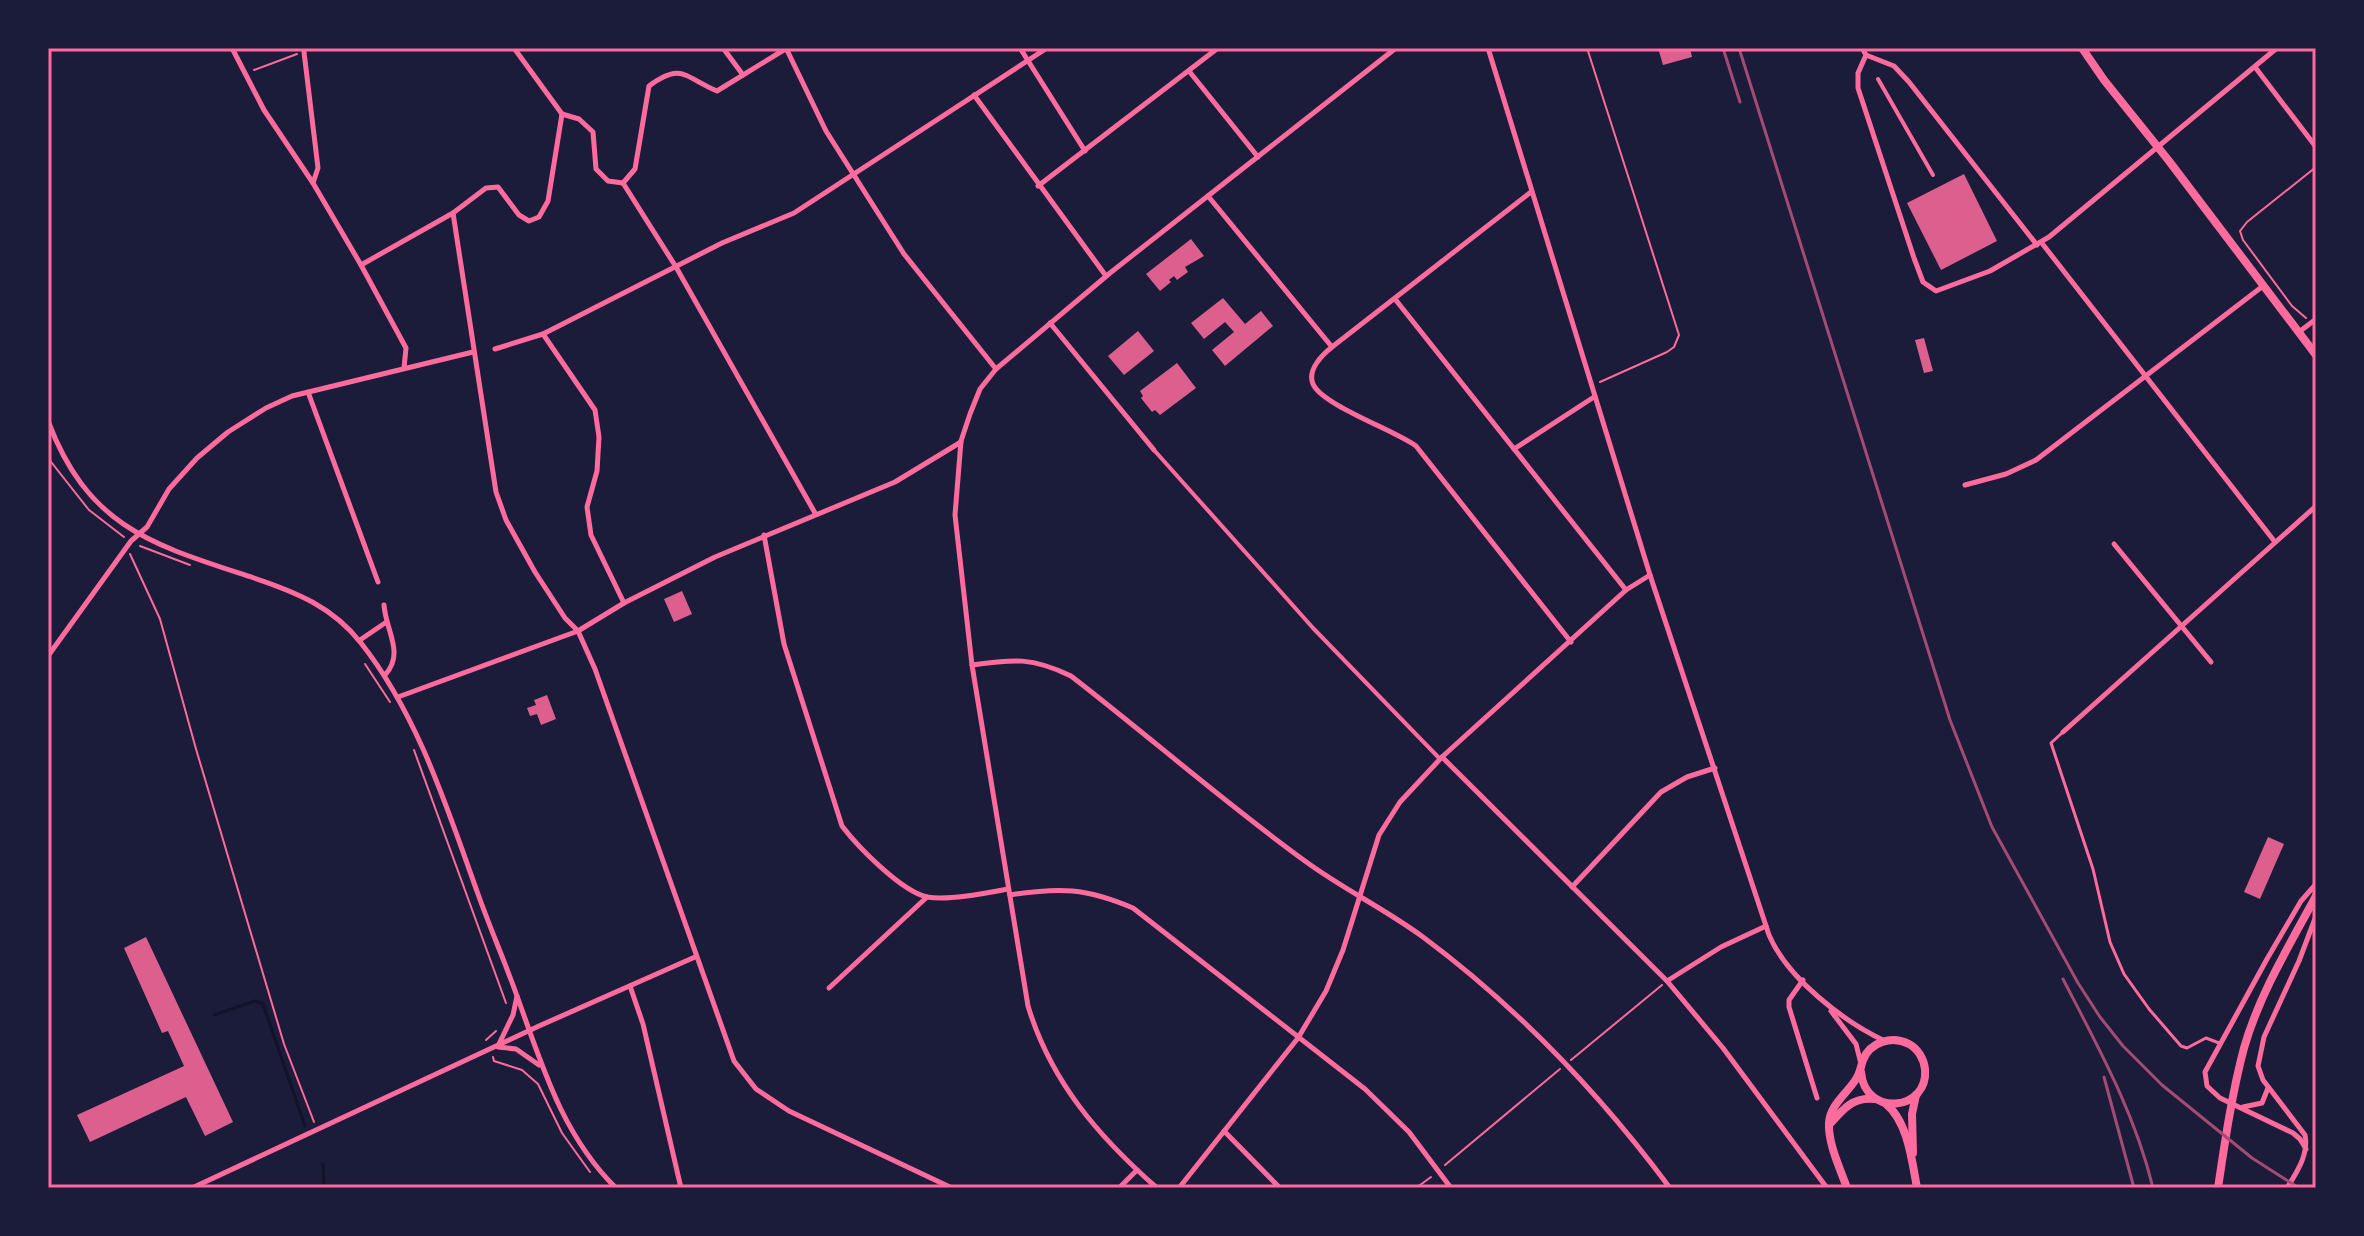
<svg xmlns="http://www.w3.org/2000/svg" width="2364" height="1236" font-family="Roboto,sans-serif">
<rect width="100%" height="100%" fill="#1b1b3a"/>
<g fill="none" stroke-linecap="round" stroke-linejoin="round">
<g stroke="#12122b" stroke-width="3">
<polyline points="214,1015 255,1001 263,1004 305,1126"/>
<polyline points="323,1164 324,1188"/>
</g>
</g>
<g fill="#dd5f8e">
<polygon points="1658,48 1690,48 1692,57 1663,65"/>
<polygon points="1964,174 1997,241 1941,270 1907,203"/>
<polygon points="1191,239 1204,256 1185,267 1188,272 1177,280 1174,276 1169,280 1171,282 1160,291 1146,274"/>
<polygon points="1223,298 1245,324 1261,311 1273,326 1225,366 1212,350 1234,332 1225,322 1204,339 1191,323"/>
<polygon points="1138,331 1154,351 1124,375 1108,356"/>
<polygon points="1924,338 1933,371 1924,373 1915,340"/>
<polygon points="1177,363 1196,388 1160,415 1155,410 1152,412 1141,398 1143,396 1140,391"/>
<polygon points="682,591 692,614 674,622 664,599"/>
<polygon points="547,695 556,719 541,725 537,714 530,716 527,708 536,705 534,700"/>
<polygon points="2268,837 2284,844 2260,899 2244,892"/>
<polygon points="146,937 233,1122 205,1136 186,1097 90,1142 77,1115 184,1066 168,1031 162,1033 124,948"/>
</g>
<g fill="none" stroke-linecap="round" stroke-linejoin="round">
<g stroke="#ff6b9d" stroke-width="2">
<polyline points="1587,48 1679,335 1674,347 1667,352 1600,382"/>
<polyline points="254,70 297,54"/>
<polyline points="2306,318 2292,306 2243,240 2240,231 2247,222 2316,167"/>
<polyline points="48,458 89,510 124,537"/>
<polyline points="140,546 190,565"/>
<polyline points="130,554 160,619 196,749 284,1044 314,1122"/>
<polyline points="365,664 390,702"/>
<polyline points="414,750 506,1003"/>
<polyline points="486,1040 496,1031"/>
<polyline points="493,1057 494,1061 522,1070 538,1084 562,1133 590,1172"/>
<polyline points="1571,1060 1662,985"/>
<polyline points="1445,1165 1560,1069"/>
<polyline points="1416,1188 1431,1177"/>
</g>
<polyline stroke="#ff6b9d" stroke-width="3" points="2063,732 2051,743 2093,869 2110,942 2124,974 2149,1009 2181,1046 2187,1048 2206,1038 2219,1043"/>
<g stroke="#ff6b9d" stroke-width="4">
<polyline points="1878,79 1933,175"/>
<polyline points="1154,450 1313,628 1440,759"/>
</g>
<g stroke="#ff6b9d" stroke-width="5">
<polyline points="232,48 264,110 313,183 361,265 406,348 404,368"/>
<polyline points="514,48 562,114"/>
<polyline points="723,48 743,75"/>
<polyline points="786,48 826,131 904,254 996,369"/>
<polyline points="1020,48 1085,151"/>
<path d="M1488 48 1650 575 1769 935C1787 978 1844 1022 1885 1041"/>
<polyline points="1862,48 1866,55 1894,66 1909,82 2037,245"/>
<polyline points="304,52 318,168 313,183"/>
<polyline points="1866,55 1858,73 1858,88 1914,258 1923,282 1936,291 1990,271 2049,237 2277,48"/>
<polyline points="2255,67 2316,147"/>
<polyline points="1189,71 1258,157"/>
<polyline points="974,95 1106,276"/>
<polyline points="623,183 676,267 815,513"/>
<polyline points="1038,186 1218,48"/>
<path d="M1208 196 1332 347C1322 355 1307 370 1313 384 1322 405 1394 430 1416 446L1571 642"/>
<polyline points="453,213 496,492 506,520 535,572 565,618 578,631 595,669 734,1061 756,1089 789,1111 952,1188"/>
<polyline points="2041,242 2275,542"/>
<path d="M361 265 453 213 486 188 498 187 519 215 529 221 539 217 548 201 562 114 579 119 593 132 596 169 608 181 623 183 635 169 649 86C682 62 684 77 717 91L787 48"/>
<polyline points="1395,299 1626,590"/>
<polyline points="1050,323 1154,450"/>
<polyline points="2299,332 2316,319"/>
<polyline points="543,334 595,410 599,437 597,471 587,507 591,535 624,603"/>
<polyline points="1332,347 1531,192"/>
<polyline points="495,349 543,334 722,243 794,213 1047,48"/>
<polyline points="308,392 378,582"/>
<path d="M48 421C89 529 154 545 254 578 296 592 333 607 361 643 418 715 447 808 478 894 490 928 505 962 517 996 542 1065 562 1135 616 1188"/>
<polyline points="1514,449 1594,397"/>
<polyline points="1965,485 2006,474 2036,460 2263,286"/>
<path d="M764 535 784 644 842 826C858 847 901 891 927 897 948 901 987 893 1008 889"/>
<polyline points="2114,544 2211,662"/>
<path d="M384 605C386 632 405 653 385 675"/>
<polyline points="360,640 385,623"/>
<polyline points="48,656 131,541 147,527 169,489 197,458 228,432 266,408 292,396 473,352"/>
<path d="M972 665C1014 659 1032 657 1071 676 1150 737 1225 803 1305 861 1343 889 1385 909 1423 937 1517 1007 1600 1094 1670 1188"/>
<polyline points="398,697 578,631 624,603 715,557 895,482 961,442"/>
<polyline points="2063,732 2316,506"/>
<polyline points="1442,757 1667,981 1723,1048 1827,1188"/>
<polyline points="1572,887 1661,792 1687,777 1715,768"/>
<path d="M1010 895C1060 887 1086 888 1133 908L1365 1089 1409 1132 1451 1188"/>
<polyline points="1803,980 1789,1000 1789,1007 1817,1098"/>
<polyline points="1667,981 1721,947 1766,926"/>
<polyline points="630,986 643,1024 681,1188"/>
<polyline points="829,988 927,897"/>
<polyline points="1831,1011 1856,1044 1861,1064"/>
<polyline points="498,1046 513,1015 517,996"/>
<polyline points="498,1047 516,1049 539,1065"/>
<polyline points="2243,1107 2262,1103 2268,1088"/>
<polyline points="1224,1131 1280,1188"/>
<polyline points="2306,1149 2300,1139 2293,1133 2220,1098 2207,1086 2205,1072 2267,959 2301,901 2316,884"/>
<polyline points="192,1188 539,1026 695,957"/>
<polyline points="1119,1188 1137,1170"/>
<path d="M1157 1188C1099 1137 1051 1082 1028 1006L972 665 955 515 961 441 970 414 980 389 996 369 1110 273 1396 48"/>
<polyline points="1179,1188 1298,1038 1326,991 1343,950 1379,835 1400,802 1442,757 1626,590 1650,575"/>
<path d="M2287 1188C2297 1172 2309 1154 2305 1135L2263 1080 2258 1066 2264 1037 2299 961 2316 916"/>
</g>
<g stroke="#ff6b9d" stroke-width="8">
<polyline points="2082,48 2104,80 2169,161 2316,355"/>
<path d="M1885 1103C1908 1121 1912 1161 1917 1188"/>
<path d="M1830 1124C1843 1109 1853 1097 1874 1099"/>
<polyline points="1913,1153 1912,1114 1916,1095"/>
<path d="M1847 1188C1840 1168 1828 1144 1829 1123 1830 1106 1844 1096 1854 1082 1860 1075 1860 1069 1863 1060 1870 1042 1892 1035 1909 1044 1918 1049 1924 1059 1925 1069 1929 1111 1865 1118 1861 1072"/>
<path d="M2218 1188C2225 1141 2232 1093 2244 1048 2259 995 2290 944 2316 896"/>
</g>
<g stroke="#a44b75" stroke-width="3">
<polyline points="1723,48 1740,102"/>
<polyline points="1739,48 1950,720 1992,827 2078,983 2100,1017 2123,1046 2162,1085 2252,1158 2299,1188"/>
<path d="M2063 979C2098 1047 2135 1113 2153 1188"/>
<polyline points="2104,1077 2134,1188"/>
</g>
</g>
<rect width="2364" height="1236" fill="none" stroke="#1b1b3a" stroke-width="100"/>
<rect x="50" y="50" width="2264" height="1136" fill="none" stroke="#ff6b9d" stroke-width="3"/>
</svg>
